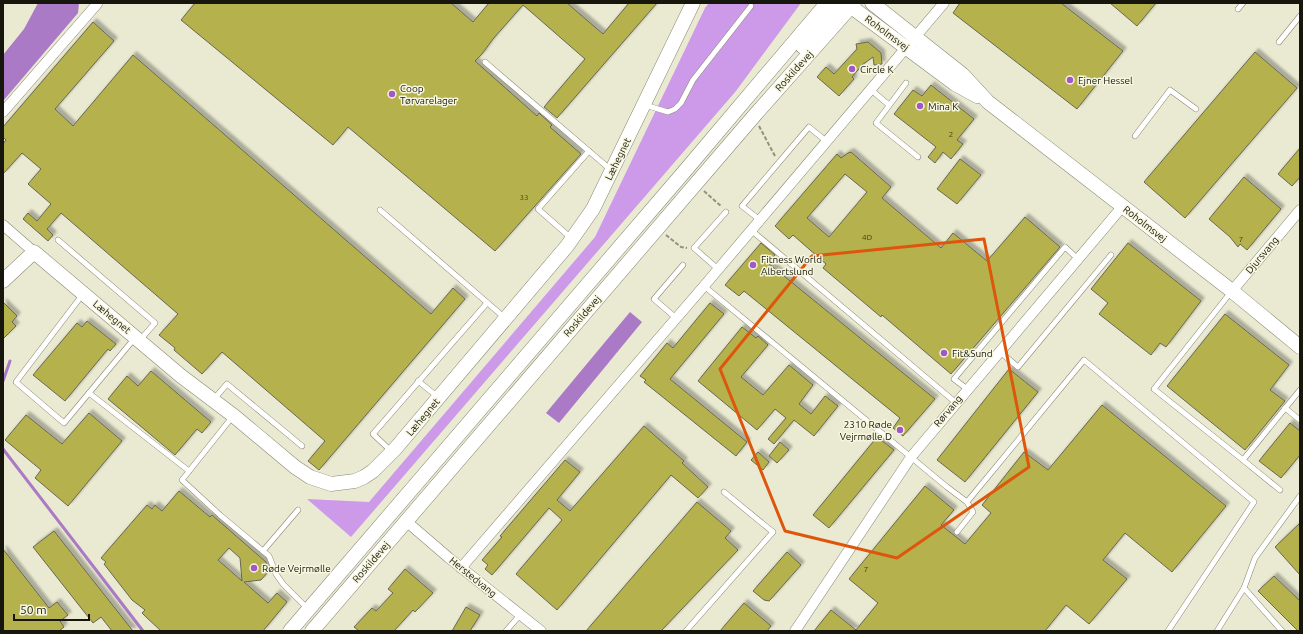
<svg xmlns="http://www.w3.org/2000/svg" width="1303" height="634" font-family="Ubuntu,sans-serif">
<defs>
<filter id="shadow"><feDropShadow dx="3.5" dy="-3.5" stdDeviation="1" flood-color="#0004"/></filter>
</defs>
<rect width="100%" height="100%" fill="#eaead2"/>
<polygon fill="#cc9ae8" points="709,3 801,3 736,91 351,537 307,499 369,502 595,237 705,8"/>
<g fill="#aa7ac6">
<polygon points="38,3 79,3 78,13 3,101 3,55 24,29"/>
<polygon points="630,312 642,322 559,423 546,413"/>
</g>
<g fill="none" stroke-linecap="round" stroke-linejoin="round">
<g stroke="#aa7ac6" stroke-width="3">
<polyline points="3,381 10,361"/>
<polyline points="3,449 143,631"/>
</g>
</g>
<g fill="#b5b14d" stroke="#686853" fill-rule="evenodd" filter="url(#shadow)">
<polygon points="195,3 451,3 473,22 489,3 567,3 603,34 629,3 657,3 557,118 544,107 585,59 523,5 493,39 482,54 475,61 537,116 539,113 552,125 550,127 581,154 495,251 348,127 333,145 181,20"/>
<polygon points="960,3 1061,3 1123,51 1077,109 953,13"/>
<polygon points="1110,3 1156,3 1137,26"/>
<polygon points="93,22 114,41 55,109 73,126 133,55 431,314 453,288 465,299 319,470 308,461 325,441 222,352 202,374 174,350 175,348 159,335 178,314 61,213 47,229 53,235 48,241 23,219 28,213 37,221 51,204 28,184 41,169 22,153 3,174 3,144 6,140 3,137 3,127"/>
<polygon points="868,42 881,53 882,64 874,65 873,57 862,65 852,77 854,79 839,96 817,77 826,67 834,74 857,49 856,44"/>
<polygon points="1255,52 1297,88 1185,218 1144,182"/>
<polygon points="931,85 974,119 957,140 963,144 951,159 943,152 935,163 928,157 936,147 894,114 913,90 922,96"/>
<polygon points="1300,148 1300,177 1292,186 1278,174"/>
<path d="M851 152 891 187 882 198 941 248 953 233 987 261 1025 217 1060 247 951 374 882 315 881 317 823 268 826 264 793 235 789 239 775 226 837 154 841 158 848 153ZM845 174 867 192 829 237 807 218Z"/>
<polygon points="960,159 981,175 957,204 937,189"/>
<polygon points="1244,177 1281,209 1247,250 1240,244 1238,247 1230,237 1209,219"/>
<polygon points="761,243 775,255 768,263 935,399 903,436 893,428 900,418 744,291 739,296 725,285"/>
<polygon points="1128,243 1201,301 1166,347 1160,343 1151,355 1099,314 1108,303 1091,289"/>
<polygon points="3,302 17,316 12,322 16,326 3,339"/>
<polygon points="710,303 724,314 670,379 747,442 736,456 644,382 646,380 640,376 667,343 673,348"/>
<polygon points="1225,314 1289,365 1270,390 1285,401 1245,450 1167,386"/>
<polygon points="87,321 116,344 110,351 108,349 65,401 33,375 77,323 82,327"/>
<polygon points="742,327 756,338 758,336 768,345 741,377 763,395 789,365 813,385 799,404 811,414 825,396 838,406 814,436 794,420 774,444 768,439 786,418 775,409 757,430 698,381"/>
<polygon points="1009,369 1038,392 965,482 937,460"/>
<polygon points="151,371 211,422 202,433 197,429 175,455 108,399 127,376 138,386"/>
<polygon points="1102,405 1226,506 1172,572 1125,533 1103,560 1127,579 1089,624 1066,605 1045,631 814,631 831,610 856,630 878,603 849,579 925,486 954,510 941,525 965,544 991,513 982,505 1024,452 1048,470"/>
<polygon points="89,413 122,441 68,506 35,478 41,470 5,440 26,415 62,444"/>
<polygon points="1290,423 1300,431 1300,455 1281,478 1259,461"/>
<polygon points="644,426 684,461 682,463 708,487 698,498 671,475 557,610 516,574 562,520 549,508 492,575 485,569 488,565 482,560 502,537 500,536 565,460 580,472 557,500 570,511"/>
<polygon points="877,437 894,450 829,528 813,515"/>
<polygon points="780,442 789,450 777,463 769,456"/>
<polygon points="758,452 769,462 763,470 751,460"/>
<path d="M179 491 210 517 212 515 266 562 268 572 261 580 244 582 268 603 277 593 287 602 263 631H161L145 616 142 613 145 610 132 600 104 564 106 562 101 558 147 505 152 509 155 505 162 511ZM229 548 240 558 242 581 218 560Z"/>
<polygon points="697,502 731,531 725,538 738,550 661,631 586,631"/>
<polygon points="1300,523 1300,575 1275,547"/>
<polygon points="54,531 133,631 112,631 101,617 93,623 33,547"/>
<polygon points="3,549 49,608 57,602 68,615 60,621 64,627 59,631 3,631"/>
<polygon points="787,552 801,565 770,600 769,601 764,600 753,591"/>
<polygon points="405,569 433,593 415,612 413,610 394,631 359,631 354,627 372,608 376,611 393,593 388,589"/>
<polygon points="1274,576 1300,601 1300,631 1298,631 1258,591"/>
<polygon points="744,603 771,626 767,631 720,631"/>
<polygon points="466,607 480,615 470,631 452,631"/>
</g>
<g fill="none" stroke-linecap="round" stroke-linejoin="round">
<defs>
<g id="lane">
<polyline points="1238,9 1243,3"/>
<polyline points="1279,42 1300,16"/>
<polyline points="485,62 611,170"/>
<polyline points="906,83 876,123 918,157"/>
<polyline points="870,89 889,105"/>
<polyline points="645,105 668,112 675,109 681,103 693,80 751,6"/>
<polyline points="1135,136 1170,90 1196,109"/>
<polyline points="380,210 505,318"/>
<polyline points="760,220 742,206 809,127 826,141"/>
<polyline points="751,230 955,402"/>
<polyline points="571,238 538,209 589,151"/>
<polyline points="58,240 155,323 140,340"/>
<polyline points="718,269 694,248 726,212"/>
<polyline points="704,286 947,487 967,502 973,512 957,532"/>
<polyline points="1231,292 1154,389 1243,460"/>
<polyline points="83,294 16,382 64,423 134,339"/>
<polyline points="676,318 654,299 683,265"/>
<polyline points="999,351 1018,367 1111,255"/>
<polyline points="418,381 438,397"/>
<polyline points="967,389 954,379 1065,247 1078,259"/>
<polyline points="89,393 189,471"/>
<polyline points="214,399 227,384 302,446"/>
<polyline points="1285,408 1300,420"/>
<polyline points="233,416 182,480 220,515 269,556 276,574 283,584 308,609"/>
<polyline points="391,451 373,434 487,303"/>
<polyline points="1280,490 1243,460 1300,390"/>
<polyline points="967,502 1084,360 1254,502 1168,631"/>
<polyline points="263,551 298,510"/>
<polyline points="1244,588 1255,558 1300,496"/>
<polyline points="506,631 520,615"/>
<polyline points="686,631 773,532 724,492"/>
<polyline points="1217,631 1244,588 1282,631"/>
</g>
<g id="street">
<polyline points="3,112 97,4"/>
<polyline points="3,225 34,252"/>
<polyline points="1232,291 1300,210"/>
<polyline points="406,521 449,558 541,631"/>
<polyline points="461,568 704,286 944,3"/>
<polyline points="795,631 911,457 1122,207"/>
</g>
<g id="secondary">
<polyline points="846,3 955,84 977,96"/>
<polyline points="872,3 963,75 988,102 1232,291 1300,347"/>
<polyline points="803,47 840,3"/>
<polyline points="3,281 34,252 181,376 234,416 295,467 310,477 331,484 355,481 364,477 373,471 395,449 567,246 593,209 693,3"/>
<polyline points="290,631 684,172 827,3"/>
<polyline points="312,631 754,116 854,3"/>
</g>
</defs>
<use href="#lane" stroke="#888771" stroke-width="6"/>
<use href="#street" stroke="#888771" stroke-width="11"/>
<use href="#secondary" stroke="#888771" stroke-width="15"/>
<g stroke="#919180" stroke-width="2" stroke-dasharray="4 2" stroke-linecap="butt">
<polyline points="759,126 775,156"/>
<polyline points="704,191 722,207"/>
<polyline points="666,235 681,247 687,248"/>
</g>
<use href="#lane" stroke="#fff" stroke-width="5"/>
<use href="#street" stroke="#fff" stroke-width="10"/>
<use href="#secondary" stroke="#fff" stroke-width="14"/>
</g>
<path fill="none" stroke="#de560c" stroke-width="3" stroke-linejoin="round" d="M984 239 1029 467 897 558 785 531 720 369 812 256Z"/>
<g fill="#a257c9" stroke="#f7f7df" stroke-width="1.5">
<circle cx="852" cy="69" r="4"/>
<circle cx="1070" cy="80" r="4"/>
<circle cx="392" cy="94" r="4"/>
<circle cx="920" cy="106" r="4"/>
<circle cx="753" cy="265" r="4"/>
<circle cx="944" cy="353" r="4"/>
<circle cx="900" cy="430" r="4"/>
<circle cx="254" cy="568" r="4"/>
</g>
<g text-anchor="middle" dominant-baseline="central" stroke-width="3" stroke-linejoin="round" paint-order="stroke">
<g font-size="8" fill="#3e3d1d">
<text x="951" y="134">2</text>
<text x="524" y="197">33</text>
<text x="867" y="237">4D</text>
<text x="1241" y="239">7</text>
<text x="866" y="569">7</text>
</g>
<g font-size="10" fill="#16160d" stroke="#f7f7df">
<text transform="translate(887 33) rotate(37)">Roholmsvej</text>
<text transform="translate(794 71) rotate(-48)">Roskildevej</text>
<text transform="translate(618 159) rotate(-64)">Læhegnet</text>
<text transform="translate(1145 224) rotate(38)">Roholmsvej</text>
<text transform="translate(1262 255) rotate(-50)">Djursvang</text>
<text transform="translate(582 316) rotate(-49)">Roskildevej</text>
<text transform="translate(112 317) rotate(40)">Læhegnet</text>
<text transform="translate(948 411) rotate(-50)">Rørvang</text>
<text transform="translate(423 417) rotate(-50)">Læhegnet</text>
<text transform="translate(371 562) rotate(-49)">Roskildevej</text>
<text transform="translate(473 577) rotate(39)">Herstedvang</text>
</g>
<g font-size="10" fill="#16160d" stroke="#f7f7df" text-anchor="start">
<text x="860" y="69">Circle K</text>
<text x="1078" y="80">Ejner Hessel</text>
<text x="400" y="88">Coop<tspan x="400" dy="12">Tørvarelager</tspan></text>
<text x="928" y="106">Mina K</text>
<text x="761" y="259">Fitness World<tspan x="761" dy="12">Albertslund</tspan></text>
<text x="952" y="353">Fit&amp;Sund</text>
<text x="892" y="424" text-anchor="end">2310 Røde<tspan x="892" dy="12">Vejrmølle D</tspan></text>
<text x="262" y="568">Røde Vejrmølle</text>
</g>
</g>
<rect width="1303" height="634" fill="none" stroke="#16160d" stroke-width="8"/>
<path d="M14 614v6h75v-6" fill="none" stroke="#16160d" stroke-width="2"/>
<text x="20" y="614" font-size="12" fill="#16160d" stroke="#f7f7df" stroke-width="3" paint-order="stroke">50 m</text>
</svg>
